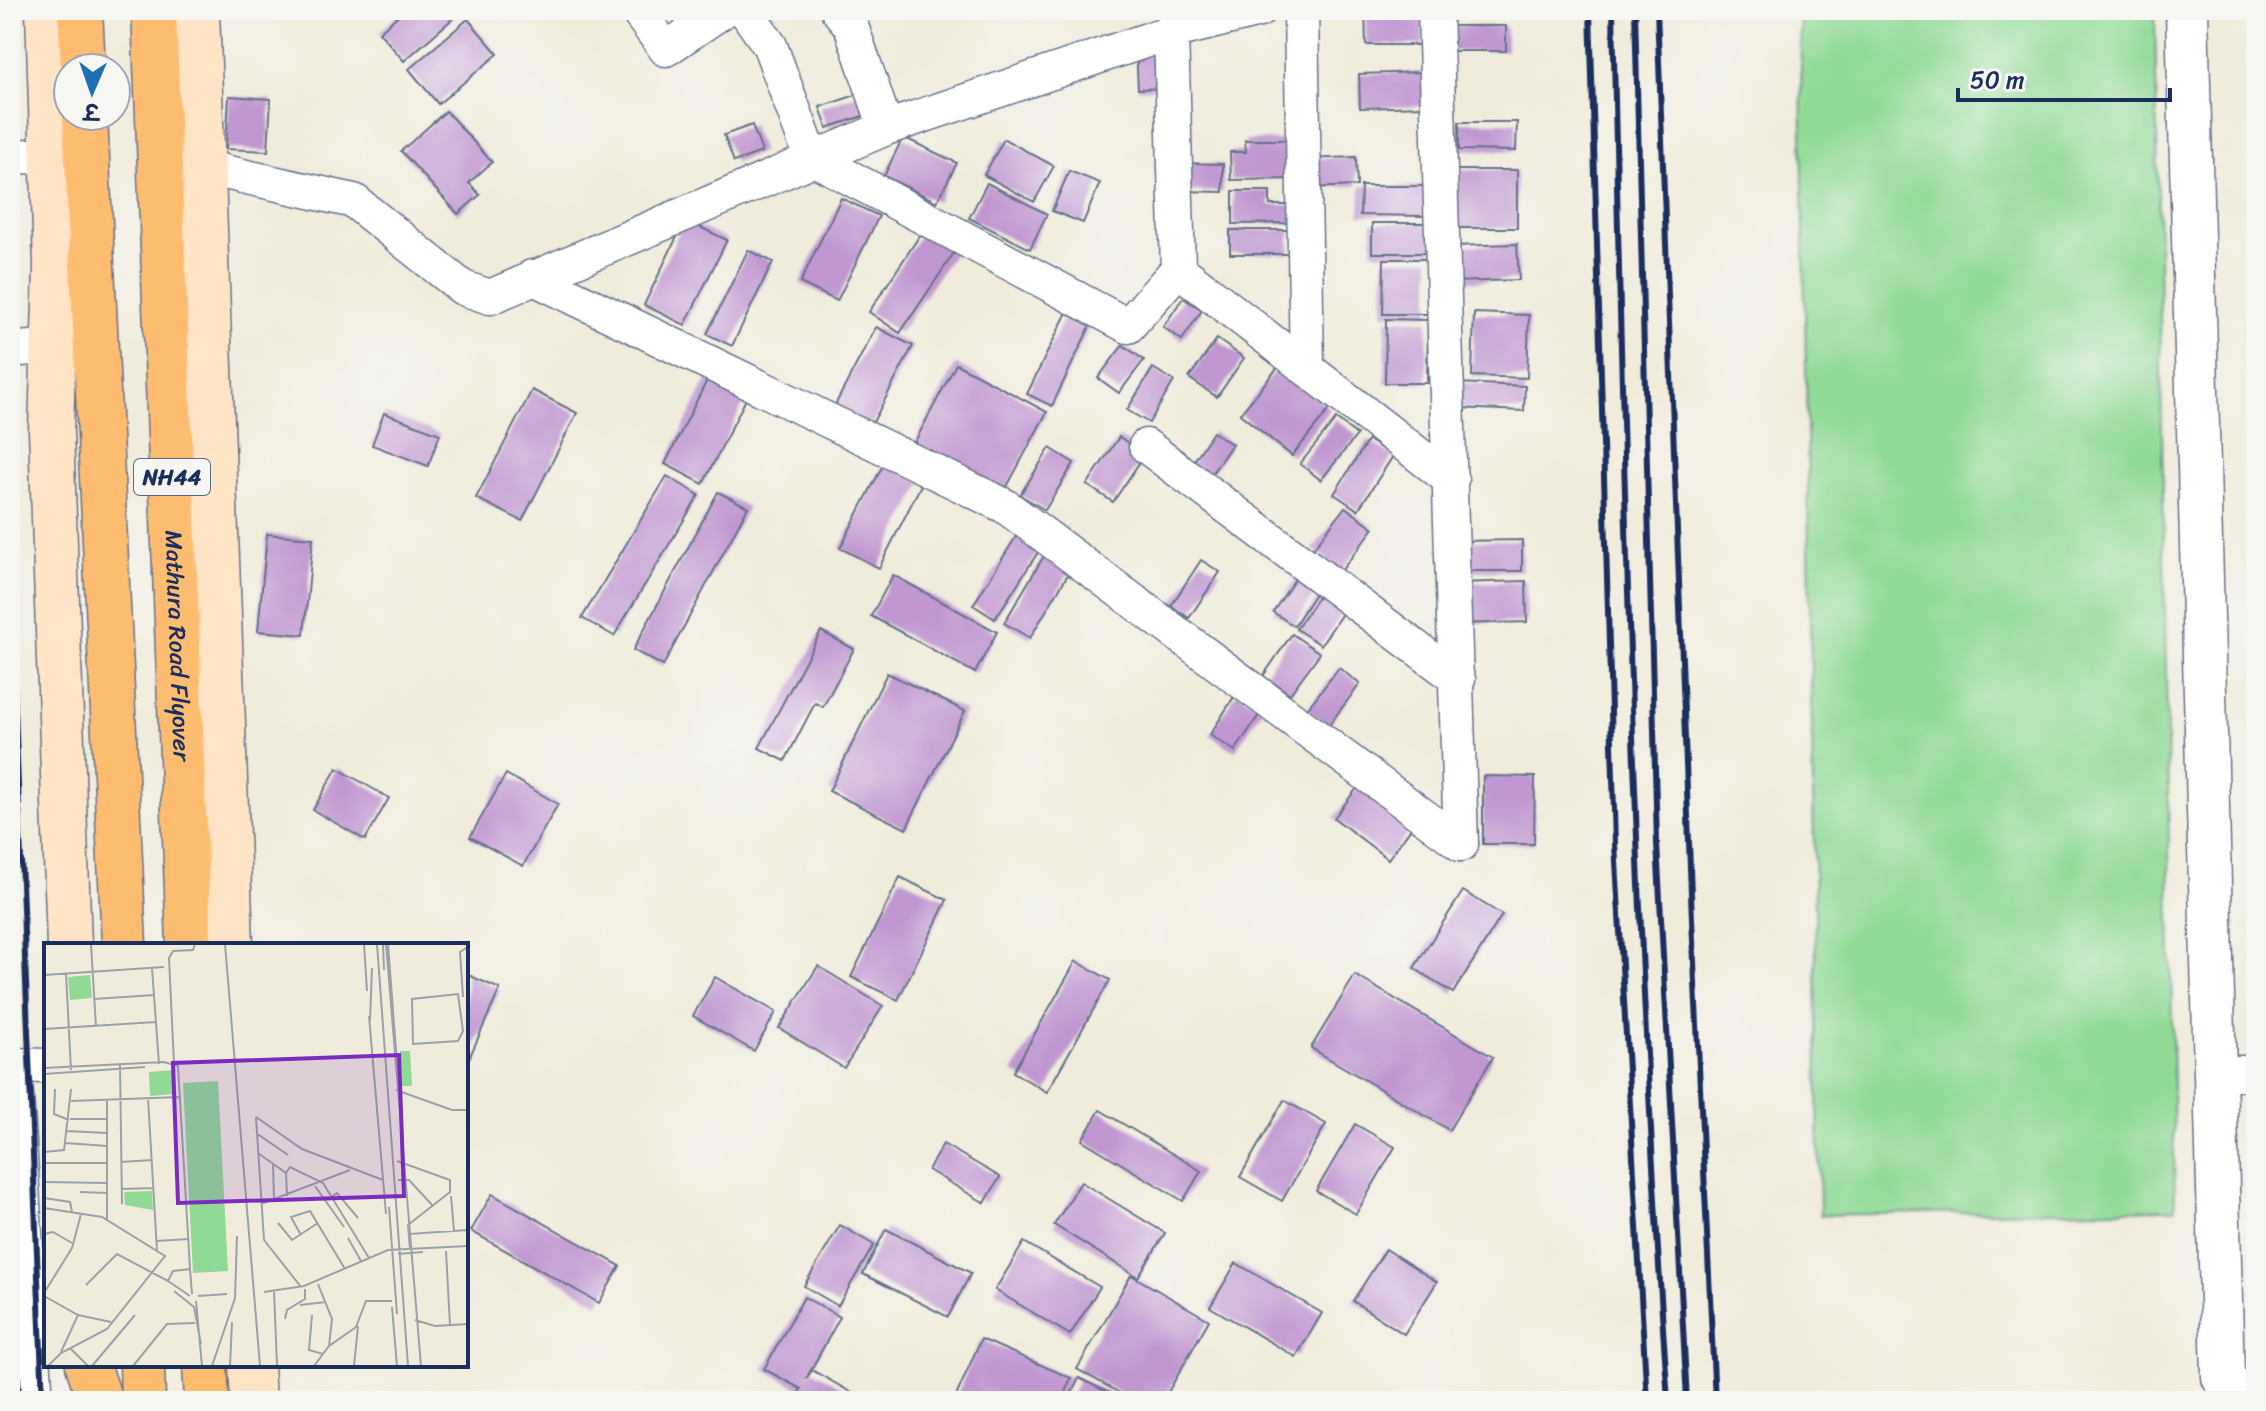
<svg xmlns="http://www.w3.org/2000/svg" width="2266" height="1411" font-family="Sriracha,'Playpen Sans Deva',sans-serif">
<rect width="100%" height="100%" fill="#f6f6f2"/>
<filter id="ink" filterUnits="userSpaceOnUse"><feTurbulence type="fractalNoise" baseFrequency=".0125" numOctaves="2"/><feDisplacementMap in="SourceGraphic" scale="16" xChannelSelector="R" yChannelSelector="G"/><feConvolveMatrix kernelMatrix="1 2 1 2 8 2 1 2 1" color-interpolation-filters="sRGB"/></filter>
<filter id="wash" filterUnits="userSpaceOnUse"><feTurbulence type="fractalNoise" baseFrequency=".006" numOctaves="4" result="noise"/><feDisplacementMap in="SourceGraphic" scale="32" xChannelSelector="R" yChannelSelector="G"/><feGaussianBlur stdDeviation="1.8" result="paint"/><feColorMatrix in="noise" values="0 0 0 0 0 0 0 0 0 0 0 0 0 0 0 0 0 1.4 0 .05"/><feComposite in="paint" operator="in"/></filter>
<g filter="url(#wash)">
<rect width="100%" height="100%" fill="#f0ecdb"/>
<polygon fill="#90da96" stroke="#56847a" stroke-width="2" points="1800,10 2155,10 2175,1209 1820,1215"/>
<g id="blocks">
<g fill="#c097d1">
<polygon points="404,10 455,10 458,14 404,61 379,32"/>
<polygon points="1365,10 1423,10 1423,45 1366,45"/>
<polygon points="468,19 498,54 438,104 409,69"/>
<rect x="1444" y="26" width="62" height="25"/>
<polygon points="1165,47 1167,88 1138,89 1136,48"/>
<polygon points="1424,72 1424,106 1360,108 1359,74"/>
<polygon points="862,93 869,114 827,128 820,107"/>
<polygon points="229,96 271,99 268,151 226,149"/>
<polygon points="446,111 492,162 469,183 480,195 458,214 401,151"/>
<polygon points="1459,122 1517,122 1516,151 1459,150"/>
<polygon points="752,125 762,152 734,162 724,135"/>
<polygon points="903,137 957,163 937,202 884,176"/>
<polygon points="1004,139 1054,166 1034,202 984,175"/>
<polygon points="1245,140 1291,140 1292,179 1231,180 1230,152 1246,152"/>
<polygon points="1356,157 1357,186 1308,188 1306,159"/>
<polygon points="1182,163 1223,164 1223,192 1181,191"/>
<rect x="1453" y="170" width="64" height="58"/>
<polygon points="1069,171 1100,183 1083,223 1052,211"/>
<polygon points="987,183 1047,214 1030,249 969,218"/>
<polygon points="1361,186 1427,186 1427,216 1360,215"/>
<polygon points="1233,191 1270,191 1270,205 1294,205 1294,223 1233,224"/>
<polygon points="841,198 879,216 837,301 800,283"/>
<polygon points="685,220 727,240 685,325 644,305"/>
<polygon points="1372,223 1432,223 1433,253 1372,253"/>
<polygon points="924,229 956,250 900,333 869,312"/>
<rect x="1230" y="230" width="60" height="24"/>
<polygon points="1517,244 1519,280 1451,282 1450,246"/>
<polygon points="748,250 773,262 732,346 707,334"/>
<polygon points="1384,259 1430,259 1430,314 1383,314"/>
<polygon points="1183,298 1202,310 1182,340 1163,327"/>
<polygon points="1070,306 1094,318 1052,406 1027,394"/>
<polygon points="1474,313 1529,315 1527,378 1472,376"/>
<polygon points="1386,319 1428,320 1427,383 1385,383"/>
<polygon points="876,327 913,346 871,426 834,407"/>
<polygon points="1217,339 1244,358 1217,397 1189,378"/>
<polygon points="1123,345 1144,360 1119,393 1098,378"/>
<polygon points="956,364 1047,412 1002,496 911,449"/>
<polygon points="1278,367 1330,409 1292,456 1240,414"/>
<polygon points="1153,368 1174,381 1149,423 1127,410"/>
<polygon points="709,376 748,395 703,484 665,464"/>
<polygon points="1457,383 1525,386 1524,411 1456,408"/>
<polygon points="532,390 577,413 522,521 476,498"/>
<polygon points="384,413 440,434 428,466 372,445"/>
<polygon points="1336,419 1357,435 1321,480 1300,464"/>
<polygon points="1213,432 1232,444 1208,479 1190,467"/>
<polygon points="1119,437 1145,454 1113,502 1087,485"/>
<polygon points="1368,440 1393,456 1358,510 1334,494"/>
<polygon points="1050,448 1074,463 1045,510 1020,495"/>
<polygon points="884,463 922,483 879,568 840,548"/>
<polygon points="667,476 699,495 614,636 582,618"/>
<polygon points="718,492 748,507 663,666 633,650"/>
<polygon points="1345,507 1374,528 1341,571 1313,549"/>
<polygon points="1019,532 1042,546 995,619 973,605"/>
<polygon points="267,534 313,538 304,635 258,631"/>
<polygon points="1522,540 1522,571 1457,571 1456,541"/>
<polygon points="1048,549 1074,564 1030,638 1004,623"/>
<polygon points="1201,560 1220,572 1189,618 1171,606"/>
<polygon points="1303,567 1323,581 1294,626 1273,612"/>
<polygon points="893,575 997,632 975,673 871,616"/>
<polygon points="1526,581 1527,622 1456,624 1455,583"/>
<polygon points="1325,587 1349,603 1321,645 1296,629"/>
<polygon points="821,631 854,649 823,707 815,703 785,761 759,748"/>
<polygon points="1292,634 1320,653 1290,694 1263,676"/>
<polygon points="1339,668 1360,684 1328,726 1307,709"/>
<polygon points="887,673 965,711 906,829 829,791"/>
<polygon points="1237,692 1263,709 1235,751 1210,735"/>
<polygon points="337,768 389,798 365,840 313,810"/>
<polygon points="506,774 558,804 523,866 470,837"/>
<polygon points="1483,776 1535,777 1534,844 1483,844"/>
<polygon points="1361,783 1414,824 1388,859 1334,818"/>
<polygon points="900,877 947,900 898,1000 851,977"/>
<polygon points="1463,891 1502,915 1453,993 1414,968"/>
<polygon points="1076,961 1110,980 1047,1092 1013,1072"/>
<polygon points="818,966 883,1006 844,1068 779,1028"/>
<polygon points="466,974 500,989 466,1065"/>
<polygon points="1355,975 1493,1057 1449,1130 1311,1048"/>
<polygon points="715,977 776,1012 754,1051 693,1016"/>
<polygon points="1284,1100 1326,1124 1282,1201 1240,1177"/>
<polygon points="1100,1110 1201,1171 1183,1201 1082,1140"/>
<polygon points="1355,1124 1395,1147 1356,1214 1316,1191"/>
<polygon points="943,1144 1000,1177 985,1203 928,1170"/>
<polygon points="1081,1182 1165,1233 1138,1277 1054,1225"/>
<polygon points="492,1194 620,1266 599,1303 471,1231"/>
<polygon points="840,1225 874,1245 838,1306 804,1286"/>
<polygon points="886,1229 971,1273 948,1317 863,1274"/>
<polygon points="1024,1242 1100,1287 1070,1335 995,1290"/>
<polygon points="1386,1249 1437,1282 1404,1334 1353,1301"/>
<polygon points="1236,1263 1322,1313 1296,1357 1210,1307"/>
<polygon points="1131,1275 1209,1320 1163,1401 1134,1401 1077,1369"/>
<polygon points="804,1297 840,1317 806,1379 812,1370 866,1401 794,1401 801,1389 764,1369"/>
<polygon points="981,1339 1071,1378 1061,1401 954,1401"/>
<polygon points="1079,1378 1125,1401 1068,1401"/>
</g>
</g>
</g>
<g filter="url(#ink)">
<use href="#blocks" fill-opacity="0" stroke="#66718a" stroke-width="2"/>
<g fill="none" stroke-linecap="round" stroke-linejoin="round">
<defs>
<g id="minor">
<polyline points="637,10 666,49 724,10"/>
<polyline points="745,10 770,46 811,157 1128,326 1178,269 1171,32"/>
<polyline points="838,10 851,26 886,128"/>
<polyline points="1301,10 1307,369"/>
<polyline points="1435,10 1461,844"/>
<polyline points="10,157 53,155"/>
<polyline points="202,167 354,201 463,288 490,297 886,128 1171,32 1259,10"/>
<polyline points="1178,269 1451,480"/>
<polyline points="532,277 1005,506 1461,844"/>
<polyline points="10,350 53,346"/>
<polyline points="1146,446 1458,679"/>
<polyline points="10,1065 46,1066"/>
<polyline points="14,1066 36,1401"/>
<polyline points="2216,1073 2256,1073"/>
</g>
<polyline id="tertiary" points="2187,10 2223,1377 2237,1394 2256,1400"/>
<g id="secondary">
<polyline points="48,10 56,266 51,431 69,945"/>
<polyline points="197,10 231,945"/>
<polyline points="251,1365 253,1401"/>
</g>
<g id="trunk">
<polyline points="80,10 83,68"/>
<path id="s1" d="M154 10 189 945"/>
<polyline points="85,116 124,945"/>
<polyline points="88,1365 100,1401"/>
<polyline points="142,1365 143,1401"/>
<polyline points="205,1365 207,1401"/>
</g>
</defs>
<use href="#minor" stroke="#66718a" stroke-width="37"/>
<use href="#tertiary" stroke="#66718a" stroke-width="45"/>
<use href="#secondary" stroke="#66718a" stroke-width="47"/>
<use href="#trunk" stroke="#66718a" stroke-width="47"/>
<use href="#minor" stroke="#fff" stroke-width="34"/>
<use href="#tertiary" stroke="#fff" stroke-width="42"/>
<use href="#secondary" stroke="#ffe4c6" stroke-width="44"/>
<use href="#trunk" stroke="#febc71" stroke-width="44"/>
<g stroke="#1b2f5e" stroke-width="6">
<polyline points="1590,10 1615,844 1647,1401"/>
<path d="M1613 10C1623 474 1635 938 1668 1401"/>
<polyline points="1635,10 1657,844 1687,1401"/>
<polyline points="1657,10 1692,920 1715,1401"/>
<polyline points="10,588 43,1401"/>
<polyline points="10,1171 19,1401"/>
</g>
</g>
</g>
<g text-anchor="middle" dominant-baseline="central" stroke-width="6" stroke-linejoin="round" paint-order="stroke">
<rect fill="#f6f6f2" stroke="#5d6b8a" stroke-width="2" x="134" y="459" width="76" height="36" rx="6"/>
<g font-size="22" font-weight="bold" fill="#1b2f5e">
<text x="172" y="477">NH44</text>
</g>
<g font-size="24" fill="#1b2f5e" stroke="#f6f6f2">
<text stroke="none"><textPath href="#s1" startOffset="636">Mathura Road Flyover</textPath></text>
</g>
</g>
<g transform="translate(44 943)">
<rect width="424" height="424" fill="#f0ecdb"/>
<path d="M46 32 48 55 26 57 24 34ZM356 108H366L368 143H358ZM130 127 131 151 106 153 105 129ZM174 138 184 328 149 330 139 140ZM108 248 109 267 81 262 80 249Z" fill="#90da96"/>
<path fill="none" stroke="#9ba0a9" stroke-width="2" d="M47 1 52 84M181 1 216 423M320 1 323 48M333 1 364 423M339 1 340 27M342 1 377 423M344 1 355 147M108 25 115 121M22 31 27 127M0 32 120 24M414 51 419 88 414 98 369 101 368 56ZM419 54 416 9 424 4M50 56 110 52M325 73 342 271M326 78 328 25M0 86 112 79M76 121 78 261M130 121 125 15 129 8 149 7 151 1M0 125 120 119 134 123 146 326 129 328 124 338 146 353M0 131 101 124M11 146 10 171 25 177M352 147 408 167H424M104 155 113 308M63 157V277M27 158 136 154M212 174 220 297 257 344M212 174 258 206 339 237M26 176H63M23 188 63 190M212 190 244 212M21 200 63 203M0 209 20 207 27 146M214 210 242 230M353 218 406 237V249L364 282 366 306M77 219 108 217M0 220H63M229 220 230 257M354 237H365L389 263M0 239 63 240M271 243 300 284M78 246 109 245M36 249 63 250M243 253 242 230 246 224 279 240 325 315M407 253 410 288M0 255 26 259 28 269M286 255 293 250 314 275M217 261 306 227M345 264 353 371M0 265 58 274 121 313 63 386 17 410 4 423M234 280 248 297 274 280M0 291 9 289 28 300M365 291 424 287M257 292 247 274 266 268 301 326M304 295 317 318M112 298 145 296M402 308 406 382M354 311 379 309M146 326 148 351M274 341 288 376 285 403M42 342 73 311 124 338M230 347 233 423M130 348 150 364 157 401M220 349 260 343 344 307 424 303M0 350 28 305 37 271M0 353 34 372 67 379M154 353 183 351M152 358 158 423M256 362 282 359M348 364 353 423M268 372 265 407 279 411M241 376 243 367 261 356V346M371 377 391 383 424 381M26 405 44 423M17 409 34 372M48 423 91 372M89 423 123 381 151 380M168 423 191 355 193 293M186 423 188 379M270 423 285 403 312 384 322 358H348M310 423 314 383"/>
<path fill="#7b2cbf" fill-opacity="0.15" stroke="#7b2cbf" stroke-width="4" d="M355 112 360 253 134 260 129 120Z"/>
<rect width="424" height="424" fill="none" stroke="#1b2f5e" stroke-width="4"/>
</g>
<rect width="2266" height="1411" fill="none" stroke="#f6f6f2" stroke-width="40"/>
<g transform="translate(92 92) rotate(182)"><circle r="38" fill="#f6f6f2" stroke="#9ea6b7" stroke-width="2"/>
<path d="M0-6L14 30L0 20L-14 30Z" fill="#1f6fb2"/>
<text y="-12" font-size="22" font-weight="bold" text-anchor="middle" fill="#1b2f5e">उ</text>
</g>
<path d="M1958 88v12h212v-12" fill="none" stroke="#1b2f5e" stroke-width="4"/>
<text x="1970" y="88" font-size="24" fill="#1b2f5e" stroke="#f6f6f2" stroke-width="6" paint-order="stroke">50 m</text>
</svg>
